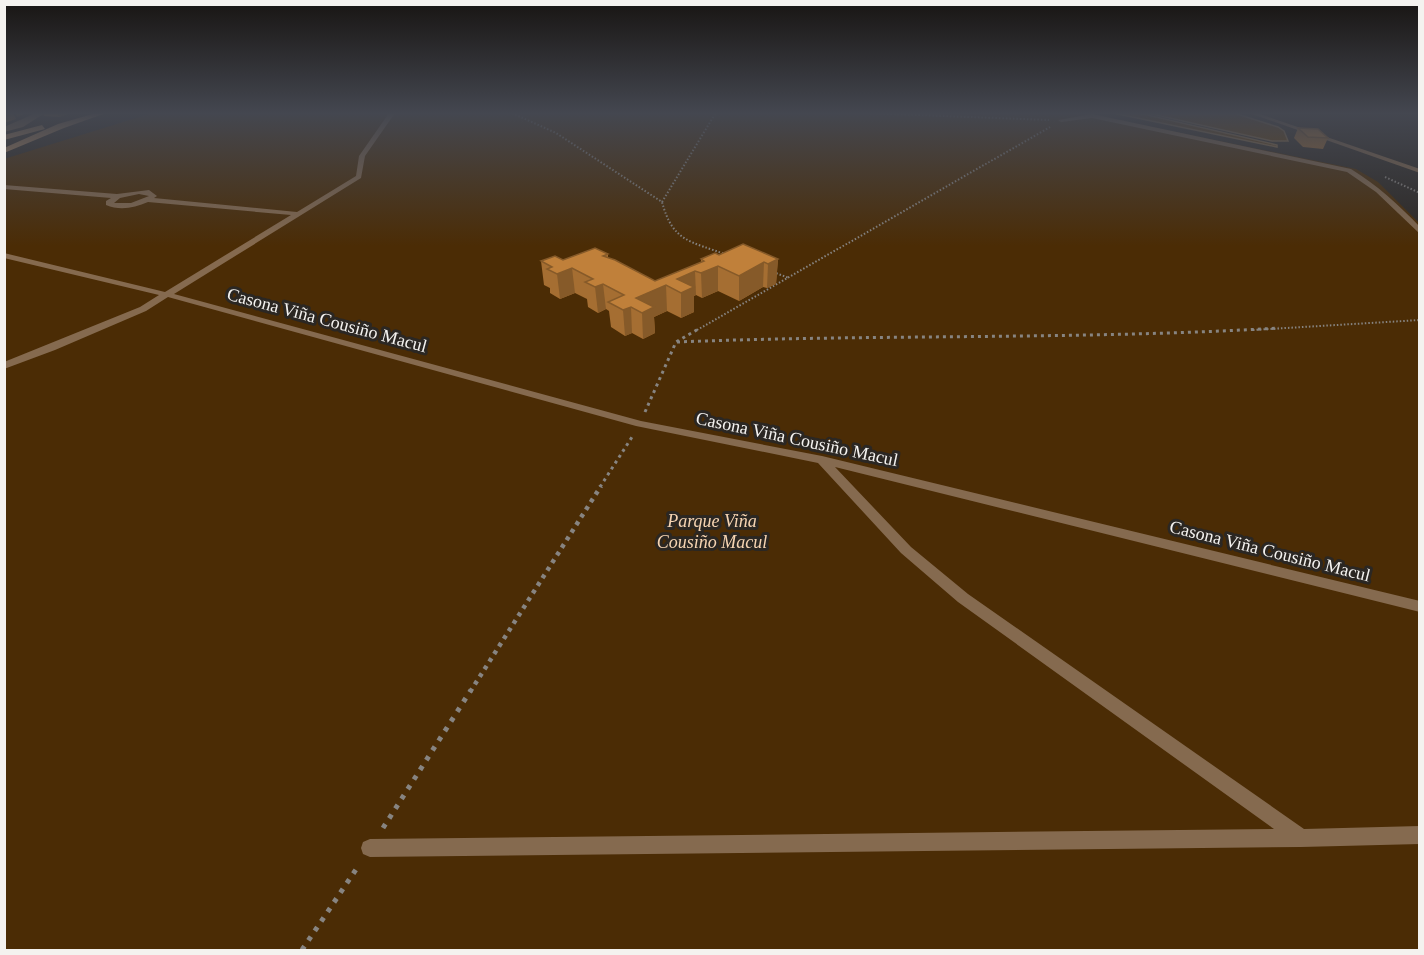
<svg xmlns="http://www.w3.org/2000/svg" width="1424" height="955" font-family="'Times New Roman',serif">
<rect width="100%" height="100%" fill="#2b2723"/>
<polygon fill="#4b2c05" points="152,113 1083,113 1356,169 1378,182 1419,223 1419,950 5,950 4,159"/>
<g fill="#6b3e00" stroke="#947448" stroke-width="1.5">
<polygon points="1113,113 1139,113 1277,145 1277,147"/>
<polygon points="1147,113 1234,113 1278,127 1284,131 1288,141 1272,141"/>
</g>
<g fill="none" stroke-linecap="round" stroke-linejoin="round">
<g stroke="#878481" stroke-width="2" stroke-dasharray="1.5 2" stroke-linecap="butt">
<path d="M512 113 556 133 662 202C673 243 691 241 727 255"/>
<polyline points="709,113 735,113"/>
<polyline points="866,113 1049,120"/>
<polyline points="1385,177 1420,193"/>
<polyline points="662,202 715,114"/>
<polyline points="773,272 789,278"/>
<polyline points="697,330 1050,127"/>
<polyline points="1253,330 1420,320"/>
</g>
<g stroke="#878481" stroke-width="3" stroke-dasharray="3 4" stroke-linecap="butt">
<path d="M677 342C877 334 1078 340 1279 328"/>
<polyline points="645,412 676,342 700,328"/>
<polyline points="600,487 632,437"/>
</g>
<polyline stroke="#878481" stroke-width="4.5" stroke-dasharray="4 5" stroke-linecap="butt" points="470,692 601,486"/>
<g stroke="#878481" stroke-width="5" stroke-dasharray="4.5 7" stroke-linecap="butt">
<polyline points="383,828 471,690"/>
<polyline points="302,950 359,865"/>
</g>
<g fill="#856a4f" fill-rule="evenodd">
<path d="M389 113H395L365 156 361 178 174 294 641 421 822 456 1420 601V612L835 467 911 547 968 594 1304 829 1420 826V844L1301 847 370 857 363 854 361 848 363 842 370 839 1274 829 958 602 901 553 818 463 636 426 168 297 146 311 55 350 4 369V362L140 307 159 295 4 258V253L165 292 291 215 148 202C134 208 120 211 106 205V201L111 198 4 189V185L117 194 149 190 157 196 154 198 297 212 356 176 359 156ZM139 194 149 196 131 203H114L120 198Z"/>
<polygon points="1249,113 1257,113 1420,169 1420,173"/>
<path d="M1092 114 1351 169C1377 185 1399 205 1420 227V234L1376 192 1347 172 1092 118 1061 122 1058 120Z"/>
</g>
<polygon fill="#856a4f" fill-rule="evenodd" points="36,113 45,113 23,127 4,132 4,127"/>
<g fill="#ba8f64" fill-rule="evenodd">
<polygon points="96,113 106,113 64,128 4,153 4,148 58,124"/>
<polygon points="42,125 45,129 4,140 4,135"/>
</g>
</g>
<g fill="#a56e32">
<polygon points="43,113 71,113 59,117 44,116"/>
<polygon points="1298,128 1328,138 1323,149 1303,147 1294,138"/>
<polygon points="608,254 608,258 655,281 701,262 701,259 719,255 778,259 776,284 767,288 763,287 739,301 718,291 702,298 696,295 694,296 694,312 681,318 667,311 654,317 655,333 643,339 632,333 625,336 611,327 609,311 606,309 598,313 588,307 587,299 575,293 560,299 550,293 550,288 544,285 541,261 563,260"/>
</g>
<g fill="#865a29">
<polygon points="4,113 13,113 16,119 4,123"/>
<polygon points="15,113 26,113 17,117"/>
<polygon points="57,113 71,113 59,117"/>
<polygon points="778,259 776,284 767,288 768,264"/>
<polygon points="764,262 763,287 739,301 739,276"/>
<polygon points="718,266 718,291 702,298 701,273"/>
<polygon points="572,268 575,293 560,299 557,274"/>
<polygon points="695,271 696,295 694,296 694,312 681,318 681,293 677,279"/>
<polygon points="603,284 606,309 598,313 595,287"/>
<polygon points="666,285 667,311 654,317 655,333 643,339 642,313 636,298"/>
<polygon points="631,307 632,333 625,336 623,310"/>
</g>
<g fill="#c0803a" stroke="#865a29" stroke-width="1.5">
<polygon points="1298,128 1318,129 1328,138 1308,137"/>
<polygon points="743,244 778,259 768,264 764,262 739,276 718,266 701,273 695,271 677,279 694,287 681,293 666,285 636,298 654,307 642,313 631,307 623,310 608,302 624,295 603,284 595,287 585,282 593,279 572,268 557,274 547,269 552,267 541,261 555,256 563,260 595,248 608,254 603,256 615,260 655,281 704,261 701,259 715,253 719,255"/>
</g>
<linearGradient id="sky" x2="0" y2="1"><stop stop-color="#181513"/><stop offset="0.46" stop-color="#444750"/><stop offset="1" stop-color="#444750" stop-opacity="0"/></linearGradient>
<rect width="1424" height="246" fill="url(#sky)"/>
<g text-anchor="middle" dominant-baseline="central" stroke-width="6" stroke-linejoin="round" paint-order="stroke">
<g font-size="18" fill="#f4f2ef" stroke="#2b2723">
<text transform="translate(327 320) rotate(15)">Casona Viña Cousiño Macul</text>
<text transform="translate(797 439) rotate(12)">Casona Viña Cousiño Macul</text>
<text transform="translate(1270 551) rotate(14)">Casona Viña Cousiño Macul</text>
</g>
<g font-size="18" font-style="italic" fill="#f6d4b2" stroke="#2b2723">
<text x="712" y="521">Parque Viña<tspan x="712" dy="21">Cousiño Macul</tspan></text>
</g>
</g>
<rect width="1424" height="955" fill="none" stroke="#f4f2ef" stroke-width="12"/>
</svg>
